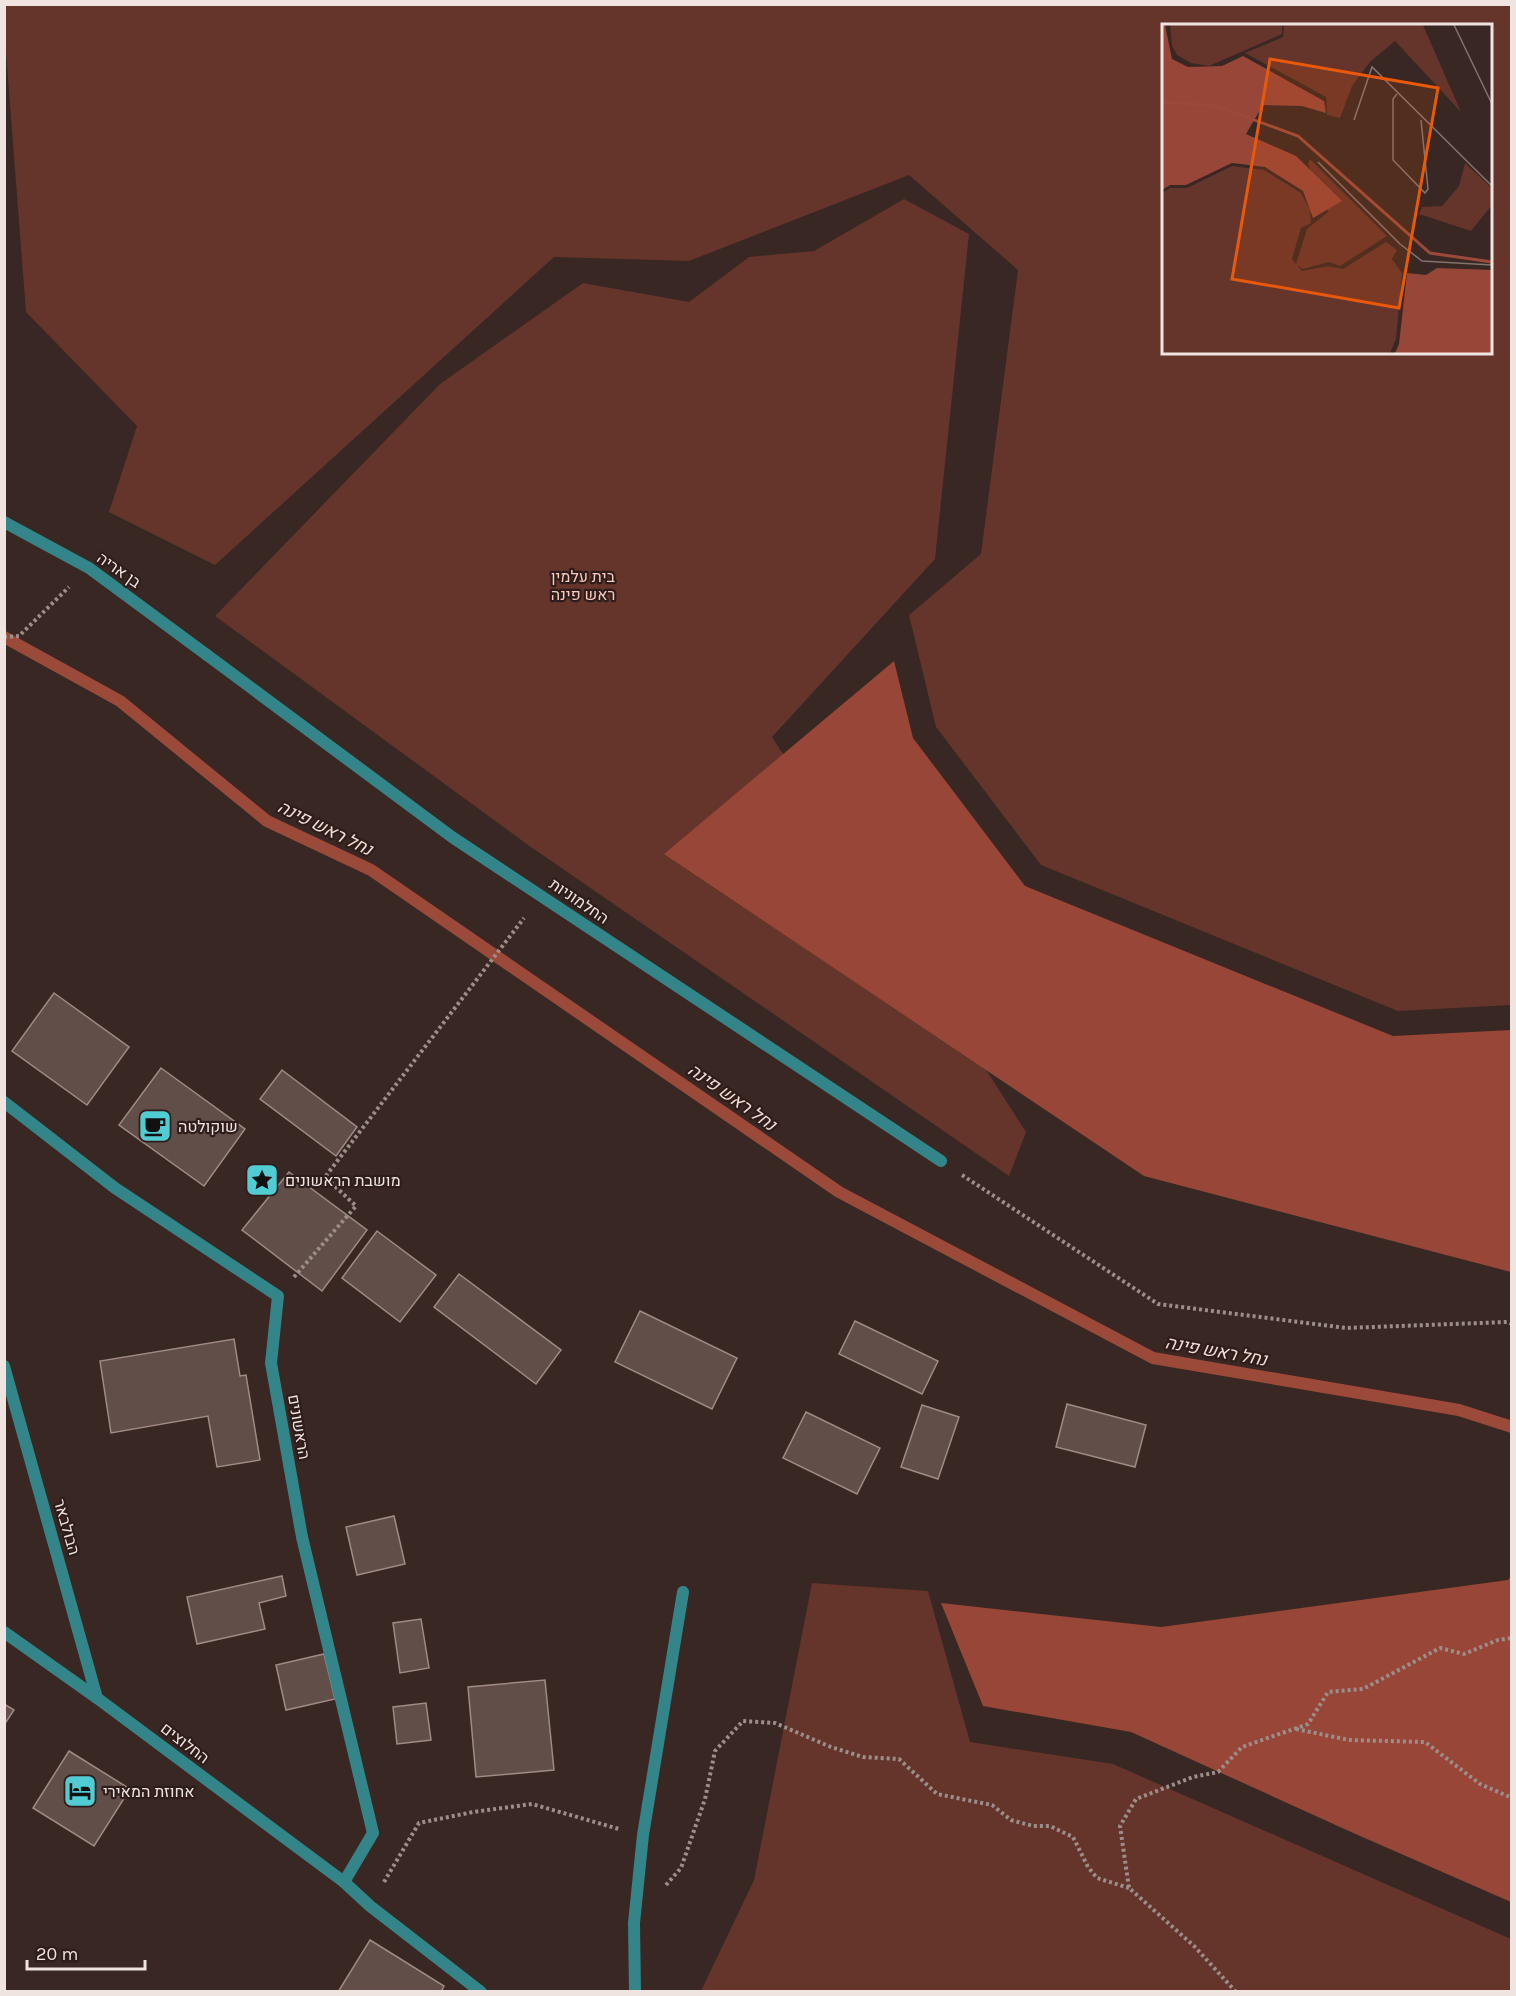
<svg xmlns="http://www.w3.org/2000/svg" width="1516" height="1996" font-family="Karla,Heebo,sans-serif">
<rect width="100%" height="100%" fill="#382723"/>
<g fill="#65342a" fill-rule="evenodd">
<path d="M4 5H1511V1005L1398 1011 1041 865 936 727 909 615 981 554 1018 270 909 175 689 261 554 257 215 565 109 512 137 426 26 312 5 39ZM1164 26H1490V352H1164Z"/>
<polygon points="904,199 969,234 935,559 772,737 1026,1132 1009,1176 528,845 215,616 440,384 583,283 689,302 749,257 814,251"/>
<polygon points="812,1583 928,1591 970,1742 1113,1764 1511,1939 1511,1991 701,1991 754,1880"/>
</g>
<g fill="#974637">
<polygon points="894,661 913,738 1025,886 1393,1036 1511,1030 1511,1272 1144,1176 664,854"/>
<polygon points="1511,1576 1511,1902 1351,1832 1131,1732 983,1706 941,1603 1161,1627 1508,1580"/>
</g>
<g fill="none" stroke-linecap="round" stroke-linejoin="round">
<polyline stroke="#9b4a3a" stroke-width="12" points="4,637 120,701 267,821 371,870 839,1192 1153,1358 1459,1410 1512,1427"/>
</g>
<g fill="#614e49" stroke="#a08a86" stroke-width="1.5">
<polygon points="54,993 129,1047 87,1105 12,1051"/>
<polygon points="161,1068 245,1129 204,1186 119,1125"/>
<polygon points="282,1070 357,1127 336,1156 260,1099"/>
<polygon points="289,1172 367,1230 322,1291 242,1230"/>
<polygon points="377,1231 436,1275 400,1322 342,1278"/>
<polygon points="459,1274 561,1350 536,1384 434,1307"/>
<polygon points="640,1311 737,1358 712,1409 615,1362"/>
<polygon points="855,1321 938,1361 922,1394 839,1354"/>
<polygon points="234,1339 240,1376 246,1375 260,1460 217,1467 208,1416 111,1433 100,1361"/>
<polygon points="1067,1404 1146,1425 1135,1467 1056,1447"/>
<polygon points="922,1405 959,1417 938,1479 901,1467"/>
<polygon points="806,1412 880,1448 857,1494 783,1458"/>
<polygon points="394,1516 405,1564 357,1575 346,1527"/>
<polygon points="282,1576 286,1596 259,1603 265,1629 197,1644 187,1597"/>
<polygon points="421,1619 429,1668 400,1673 393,1623"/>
<polygon points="324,1654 335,1699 286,1710 276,1665"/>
<polygon points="545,1680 554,1770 476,1777 468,1687"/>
<polygon points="426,1703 431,1740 397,1744 393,1707"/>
<polygon points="4,1704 14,1710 4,1725"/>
<polygon points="69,1751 130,1789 94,1846 33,1808"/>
<polygon points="370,1940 444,1986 441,1992 338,1992"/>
</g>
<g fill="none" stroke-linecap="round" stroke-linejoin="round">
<g stroke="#9c8e8a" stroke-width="4" stroke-dasharray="3 3" stroke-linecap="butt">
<polyline points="4,637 19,636 69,587"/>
<polyline points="962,1175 1158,1304 1346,1328 1507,1322 1512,1324"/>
<polyline points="294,1277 356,1206 325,1177 524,918"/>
<polyline points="1296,1729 1349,1740 1425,1742 1480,1784 1512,1798"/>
<polyline points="384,1882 419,1823 473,1812 532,1804 619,1829"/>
<polyline points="666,1885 681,1868 705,1799 715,1751 743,1721 775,1723 831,1747 863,1757 899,1759 937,1794 992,1805 1011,1820 1033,1826 1050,1826 1073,1837 1088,1867 1097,1878 1129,1888"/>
<polyline points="1236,1992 1195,1947 1129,1888 1120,1826 1136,1799 1193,1777 1218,1772 1242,1747 1308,1724 1328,1692 1363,1689 1440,1648 1464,1654 1498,1640 1512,1638"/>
</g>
<polyline stroke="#348589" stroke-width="12" points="207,655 452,837 941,1161"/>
<g stroke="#348589" stroke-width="12">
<polyline points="4,522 89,568 207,655"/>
<polyline points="4,1102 115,1188 278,1296 271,1363 302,1537 373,1833 344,1882"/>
<polyline points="4,1366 97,1698"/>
<polyline points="4,1632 97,1698 344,1882 370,1906 481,1992"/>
<polyline points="635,1992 634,1923 643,1835 683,1592"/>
</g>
</g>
<defs>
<symbol id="cafe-square" viewBox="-11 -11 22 22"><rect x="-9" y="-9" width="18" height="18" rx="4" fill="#51ccd3" stroke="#2e1d1a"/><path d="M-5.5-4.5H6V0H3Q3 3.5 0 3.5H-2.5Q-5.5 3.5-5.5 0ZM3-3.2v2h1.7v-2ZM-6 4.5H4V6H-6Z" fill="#111"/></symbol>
<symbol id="sight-square" viewBox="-11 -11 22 22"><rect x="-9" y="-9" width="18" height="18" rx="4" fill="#51ccd3" stroke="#2e1d1a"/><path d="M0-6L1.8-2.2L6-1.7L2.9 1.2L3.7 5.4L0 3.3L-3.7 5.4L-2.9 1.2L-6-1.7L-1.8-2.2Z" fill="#111"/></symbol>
<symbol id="hotel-square" viewBox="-11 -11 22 22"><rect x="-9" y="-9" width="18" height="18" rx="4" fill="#51ccd3" stroke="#2e1d1a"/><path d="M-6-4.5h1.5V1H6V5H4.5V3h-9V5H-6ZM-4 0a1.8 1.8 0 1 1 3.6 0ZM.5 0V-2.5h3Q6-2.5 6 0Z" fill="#111"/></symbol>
</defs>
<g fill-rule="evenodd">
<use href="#cafe-square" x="136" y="1107" width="38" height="38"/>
<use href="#sight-square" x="243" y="1161" width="38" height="38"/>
<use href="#hotel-square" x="61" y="1772" width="38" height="38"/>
</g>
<g text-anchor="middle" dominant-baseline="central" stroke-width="4.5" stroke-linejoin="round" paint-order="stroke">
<g font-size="16" fill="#f0e4e1" stroke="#2e1d1a">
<text transform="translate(119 570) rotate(35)">בן אריה</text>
<text transform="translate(579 901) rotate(34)">החלמוניות</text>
<text transform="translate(299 1427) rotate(80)">הראשונים</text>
<text transform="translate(67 1527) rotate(74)">הבולבאר</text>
<text transform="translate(185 1743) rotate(37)">החלוצים</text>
</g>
<g font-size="16" fill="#fac9bf" stroke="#2e1d1a">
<text x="583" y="576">בית עלמין<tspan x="583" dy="18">ראש פינה</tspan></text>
</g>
<g font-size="16" fill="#f0e4e1" stroke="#2e1d1a" text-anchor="start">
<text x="178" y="1126">שוקולטה</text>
<text x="285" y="1180">מושבת הראשונים</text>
<text x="103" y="1791">אחוזת המאירי</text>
</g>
<g font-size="18" font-style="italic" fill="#f4dcd6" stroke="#2e1d1a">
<text transform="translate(325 828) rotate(26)">נחל ראש פינה</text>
<text transform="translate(732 1097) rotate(35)">נחל ראש פינה</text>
<text transform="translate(1216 1351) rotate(10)">נחל ראש פינה</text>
</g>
</g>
<g transform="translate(1162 24)">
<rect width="330" height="330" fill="#382723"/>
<path d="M8 1H120V10L47 42 29 39 15 31 10 22ZM122 1H261L299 88 233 17 208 38 190 62 178 94 165 91 164 73 83 29 121 13ZM148 135 225 212 178 242 167 238 141 245 135 241 140 247 166 242 181 245 224 218 235 226 230 235 240 249 234 315 228 329H0V169L8 164H25L70 142 102 146 139 169 148 186 149 199 139 204 130 235 134 240 145 205 166 188 146 140ZM303 139 330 164V181L309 207 257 190 260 183 280 182 297 162Z" fill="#65342a"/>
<path d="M0 1H3L10 35 26 43 60 42 81 32 162 77 164 89 140 82 101 81 84 110 134 132 180 177 151 194 141 167 103 143 70 139 24 161H8L0 166ZM275 244 330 246V329H233L237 320 245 249 264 251Z" fill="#974637"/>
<path fill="none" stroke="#9b4a3a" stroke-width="3" d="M0 78 54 82 136 112 268 229 330 238"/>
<path fill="none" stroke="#82736f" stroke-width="1.5" d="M292 1 330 80M235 70 231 75V136L263 169 266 165 259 96M192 96 210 43 330 162M156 138 238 220 260 237 330 241"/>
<path fill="#e8590c" fill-opacity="0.15" stroke="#e8590c" stroke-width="3" d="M108 35 276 64 237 284 70 255Z"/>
<rect width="330" height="330" fill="none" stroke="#f0e4e1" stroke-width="3"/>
</g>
<rect width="1516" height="1996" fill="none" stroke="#f0e4e1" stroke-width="12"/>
<path d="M27 1960v9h118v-9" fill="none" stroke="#f0e4e1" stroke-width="3"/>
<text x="36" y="1960" font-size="18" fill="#f0e4e1" stroke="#2e1d1a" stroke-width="4.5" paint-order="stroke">20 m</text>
</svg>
